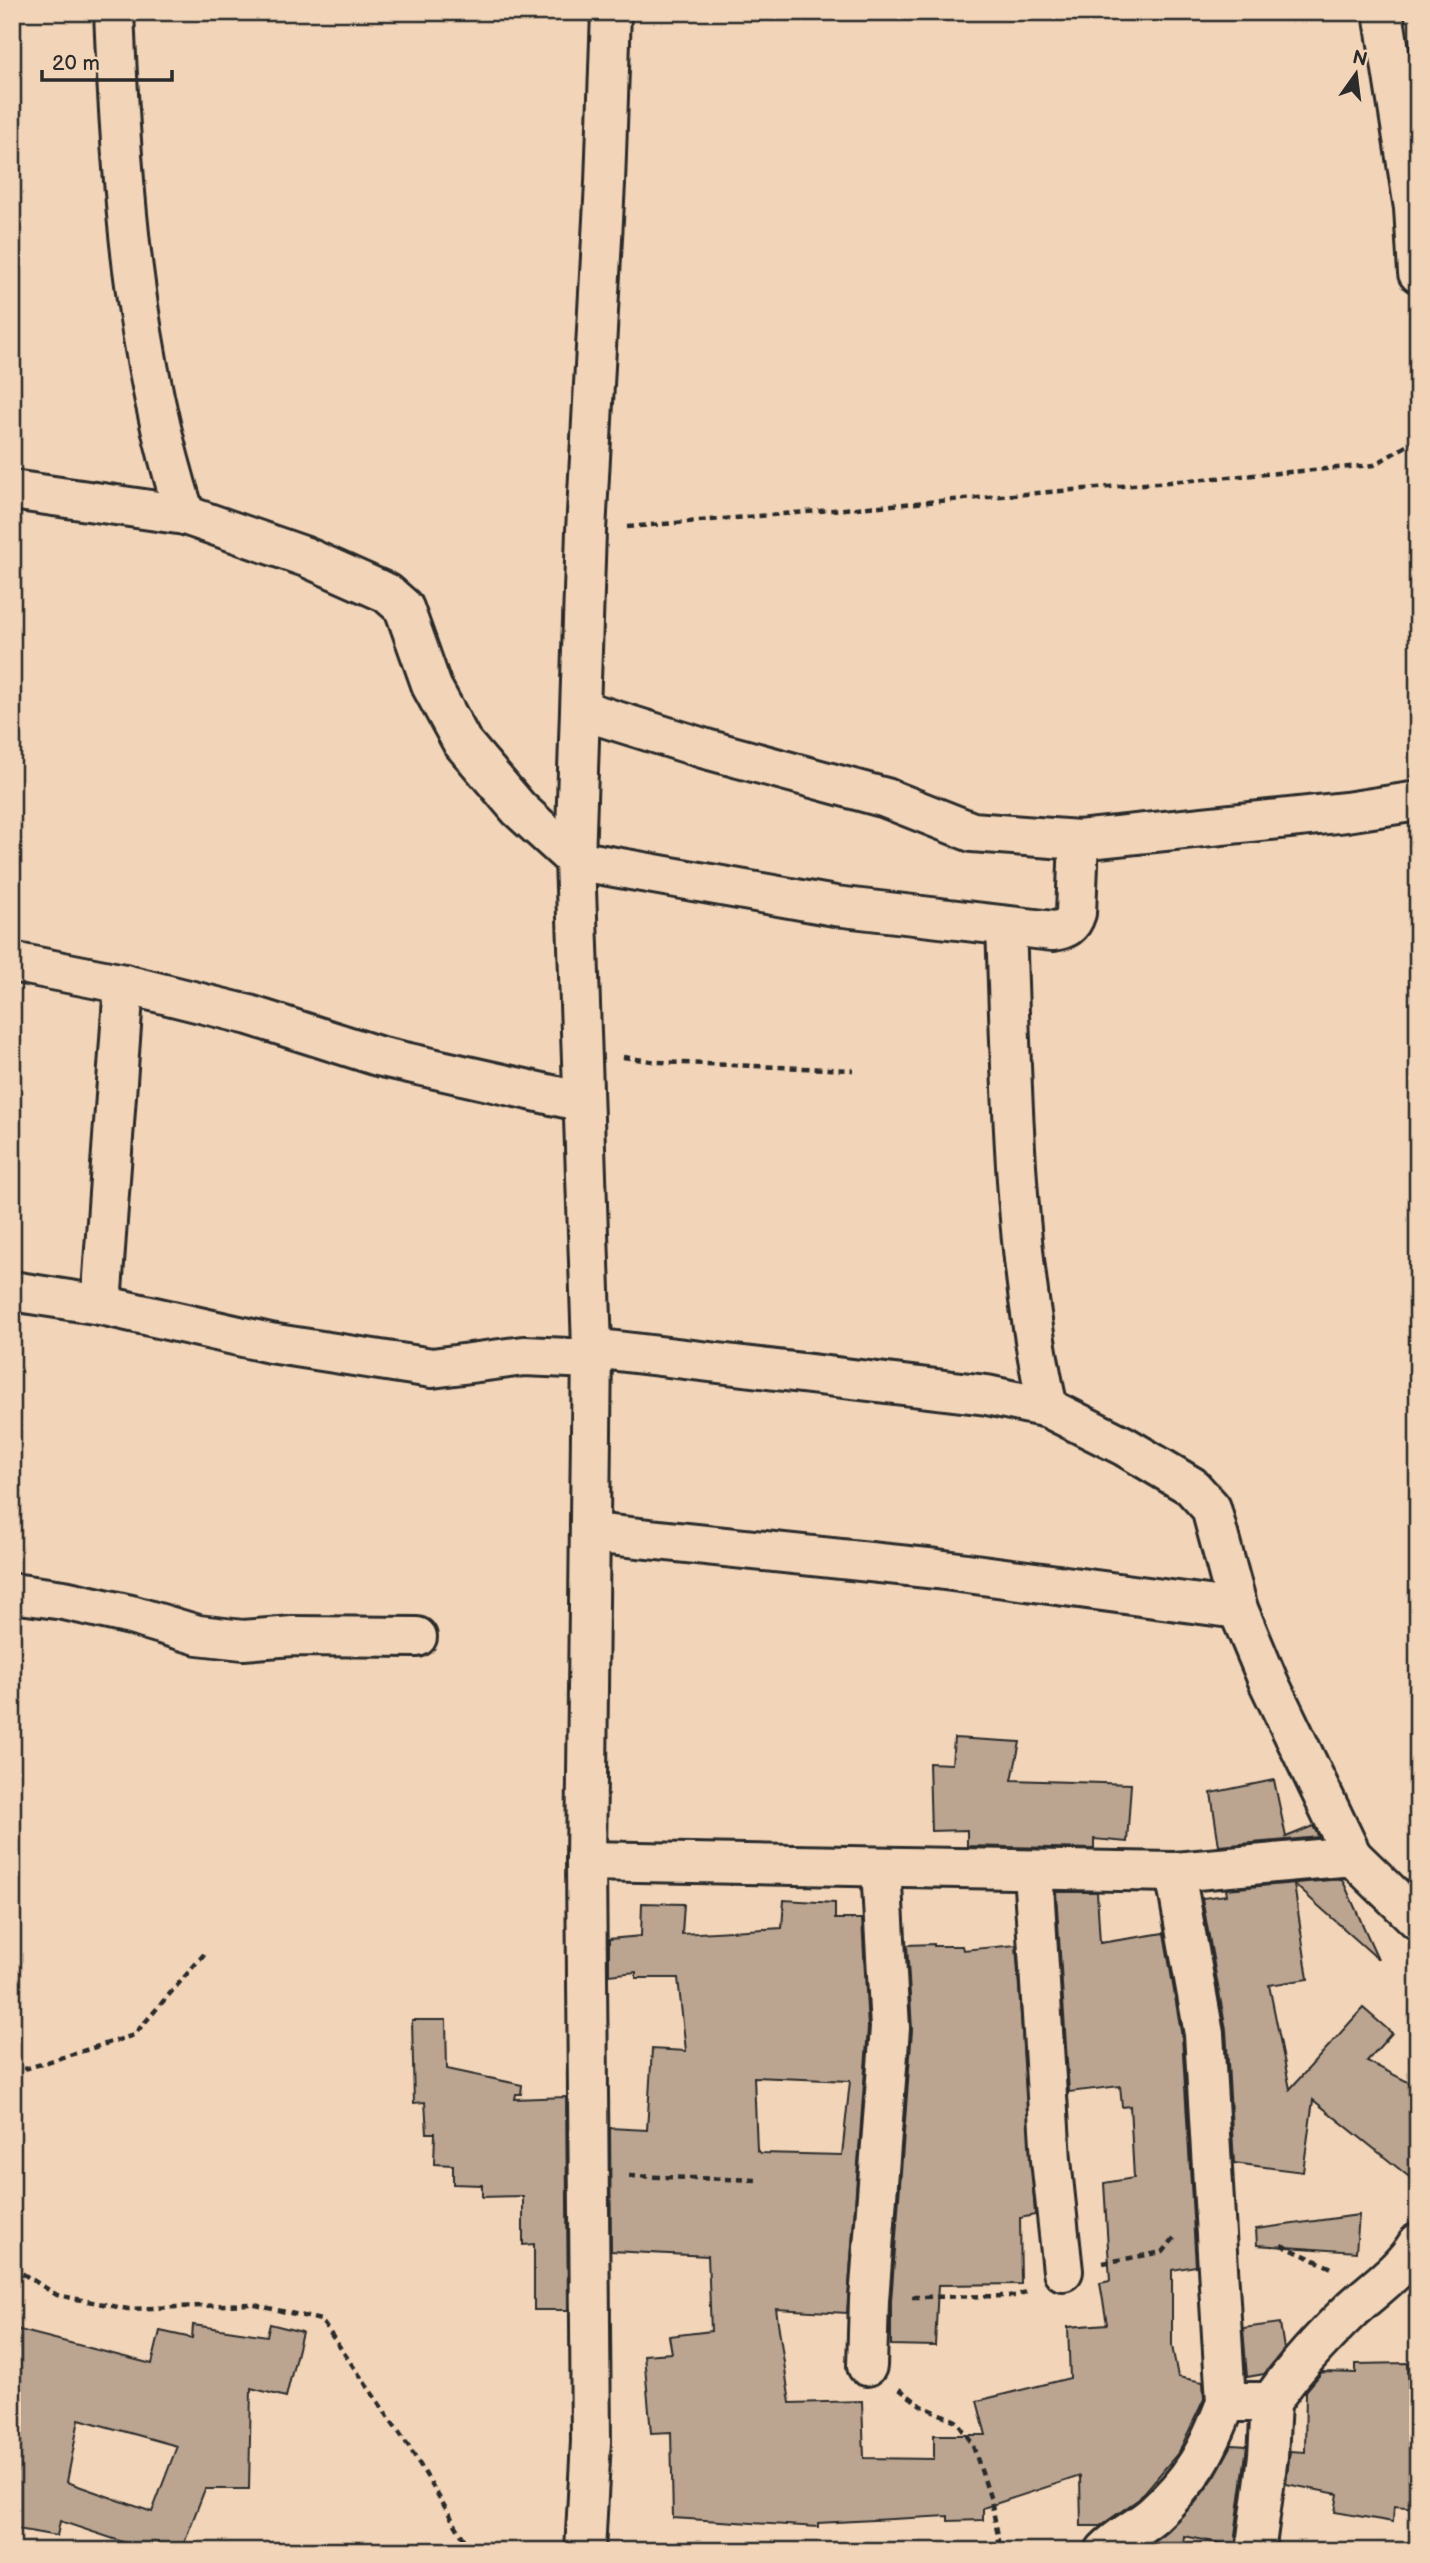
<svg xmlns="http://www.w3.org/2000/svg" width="1430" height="2563" font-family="'Balsamiq Sans',sans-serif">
<rect width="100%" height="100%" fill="#f2d5b8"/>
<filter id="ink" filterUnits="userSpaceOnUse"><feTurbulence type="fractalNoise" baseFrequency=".0143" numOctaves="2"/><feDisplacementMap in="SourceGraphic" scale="14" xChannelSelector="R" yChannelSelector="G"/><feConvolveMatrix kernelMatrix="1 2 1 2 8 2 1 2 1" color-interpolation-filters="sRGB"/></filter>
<g filter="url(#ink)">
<g fill="#bba591" stroke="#2b2b2b" stroke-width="2" fill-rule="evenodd">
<polygon points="954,1738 1020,1742 1012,1780 1131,1784 1127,1842 1094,1839 1094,1849 967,1846 967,1830 931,1831 929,1763 952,1764"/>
<polygon points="1274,1780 1286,1837 1313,1826 1319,1837 1219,1846 1211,1793"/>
<polygon points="1342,1879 1378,1959 1294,1884 1308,1979 1269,1985 1290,2089 1363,2008 1392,2033 1367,2061 1418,2087 1418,2184 1313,2100 1303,2172 1234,2163 1226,2030 1202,1898 1227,1895 1226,1889"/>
<path d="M1056 1892H1097L1100 1943 1164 1933 1182 2037 1196 2266 1172 2270V2346L1178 2377 1203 2382 1204 2399 1179 2452 1139 2499 1100 2526H1081L1080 2476 983 2508V2520L948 2521V2516L818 2523V2527L673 2518 671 2432 651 2433 644 2355 672 2353 669 2336 711 2331 708 2256 611 2251 610 2128 647 2130 652 2049 686 2051 678 1978H636V1972L609 1975V1939L641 1936 642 1903 684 1904 682 1934 782 1928 784 1900 835 1903V1919H862L868 2028 847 2313 776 2309 790 2403 862 2401 864 2458 934 2459V2435H986L977 2401 1070 2378 1068 2327 1107 2324 1100 2283 1110 2281 1104 2183 1134 2178 1130 2106 1122 2107 1120 2086 1069 2092ZM754 2077 850 2081 842 2155 761 2153 757 2150Z"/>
<polygon points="934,1944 934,1946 962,1946 963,1950 1016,1945 1035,2215 1020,2218 1021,2284 938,2285 935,2346 891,2345 891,2301 912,2030 907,1945"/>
<polygon points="412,2020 446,2020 447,2069 522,2085 521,2094 516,2094 515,2099 566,2097 568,2310 534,2310 534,2244 523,2245 523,2196 482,2197 482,2185 453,2184 453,2165 434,2164 435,2133 427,2133 425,2102 414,2103"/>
<polygon points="1359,2215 1356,2252 1257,2245 1256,2229"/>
<polygon points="1280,2323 1284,2349 1264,2374 1247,2377 1243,2328"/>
<path d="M270 2324 302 2332 286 2397 251 2388 249 2489H205L181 2551H150L60 2521 57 2536 12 2528V2328L152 2364 160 2331 192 2338 193 2325 267 2336ZM79 2419 177 2446 152 2512 67 2482Z"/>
<polygon points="1408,2363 1410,2446 1418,2446 1418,2508 1394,2506 1393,2522 1335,2512 1338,2494 1286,2484 1290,2451 1305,2452 1306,2391 1322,2372 1356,2373 1356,2364"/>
<polygon points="1232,2445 1247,2446 1235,2535 1238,2547 1184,2536 1182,2551 1164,2551 1149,2545 1195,2503 1215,2476"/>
</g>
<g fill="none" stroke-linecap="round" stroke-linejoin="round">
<defs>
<g id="street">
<path d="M114 12C121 182 133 352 185 515"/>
<polyline points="1383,12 1414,208 1418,273"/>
<path d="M12 490 185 515 306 557 387 593 404 608 432 687 462 742 519 809 575 860 835 906 1053 931C1066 929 1072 926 1076 913L1079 840"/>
<polyline points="581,710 706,749 886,798 972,832 1079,840 1346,812 1418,801"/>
<path d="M1006 926C1012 1086 1013 1251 1048 1408"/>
<polyline points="12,962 124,984 249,1015 378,1056 583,1102"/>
<polyline points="12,1291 101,1305 270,1343 432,1368 524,1356 592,1359"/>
<polyline points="101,1305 124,984"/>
<polyline points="592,1348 987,1395 1048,1408 1124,1446 1191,1486 1211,1508 1238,1609 1269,1683 1352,1856"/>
<polyline points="591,1533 937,1569 1238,1609"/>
<polyline points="12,1593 64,1600 131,1615 198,1635 243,1640 293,1636 417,1637"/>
<polyline points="586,1861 1175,1872 1352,1856 1418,1920"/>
<polyline points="1033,1870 1051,2160 1063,2271"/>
<polyline points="1175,1872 1204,2034 1226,2402"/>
<polyline points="867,2366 869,2300 890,2028 881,1867"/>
<polyline points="1257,2538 1268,2456 1271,2402"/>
<polyline points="585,2551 591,2441 586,1861 592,1348 575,860 586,531 605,183 611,12"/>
<path d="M1105 2551C1119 2536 1138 2528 1153 2515 1192 2480 1208 2451 1226 2402H1271C1293 2369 1324 2336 1353 2308 1376 2287 1402 2270 1418 2243"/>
</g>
</defs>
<use href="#street" stroke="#2b2b2b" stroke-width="44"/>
<g stroke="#2b2b2b" stroke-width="4.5" stroke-dasharray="7 5" stroke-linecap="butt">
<polyline points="627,527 1374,465 1418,439"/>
<polyline points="623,1057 658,1062 853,1070"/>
<polyline points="12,2073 134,2035 206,1952"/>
<polyline points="629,2176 757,2180"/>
<polyline points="1281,2245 1334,2269"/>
<polyline points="1103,2263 1163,2252 1174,2238"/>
<polyline points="12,2267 57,2295 128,2309 251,2304 321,2320 410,2448 471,2551"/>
<polyline points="912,2297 1015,2296 1028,2291"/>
<polyline points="899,2389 922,2406 956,2421 972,2443 991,2500 1001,2551"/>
</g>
<use href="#street" stroke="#f2d5b8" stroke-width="38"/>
</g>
</g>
<rect width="1430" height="2563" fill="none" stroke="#f2d5b8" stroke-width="42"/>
<rect x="21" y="21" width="1388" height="2521" fill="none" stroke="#2b2b2b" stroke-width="2.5" filter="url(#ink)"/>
<g transform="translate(1356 74) rotate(14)" stroke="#f2d5b8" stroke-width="5" paint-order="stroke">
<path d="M0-5L12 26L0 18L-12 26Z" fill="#2b2b2b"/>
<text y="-10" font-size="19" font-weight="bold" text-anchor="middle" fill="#2b2b2b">N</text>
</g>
<path d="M42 70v10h130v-10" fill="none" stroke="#2b2b2b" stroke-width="3.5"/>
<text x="52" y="70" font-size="21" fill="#2b2b2b" stroke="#f2d5b8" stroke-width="5" paint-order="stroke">20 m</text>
</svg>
